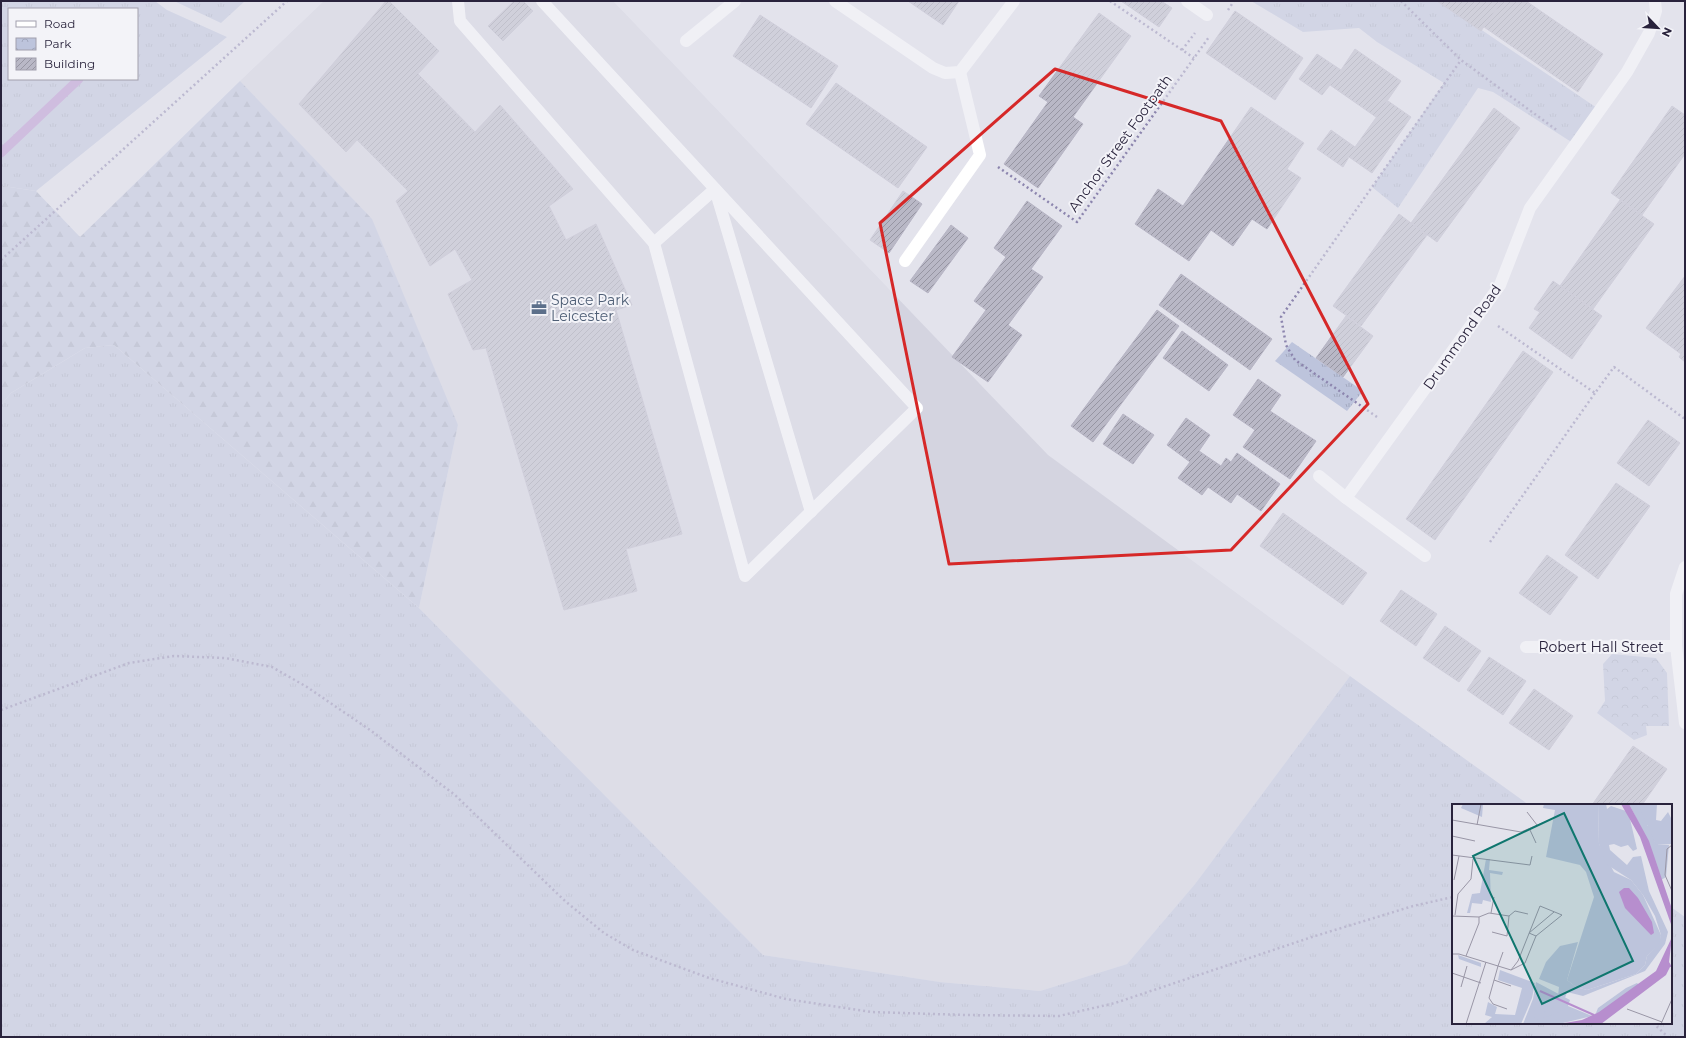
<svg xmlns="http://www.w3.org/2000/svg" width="1686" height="1038" font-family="Montserrat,sans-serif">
<defs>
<pattern id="grass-tufts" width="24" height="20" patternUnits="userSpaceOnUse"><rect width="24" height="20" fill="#bdc4dc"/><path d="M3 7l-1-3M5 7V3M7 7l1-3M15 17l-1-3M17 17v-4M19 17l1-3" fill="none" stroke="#a2a8be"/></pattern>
<pattern id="forest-firs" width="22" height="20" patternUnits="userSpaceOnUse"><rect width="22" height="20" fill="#bdc4dc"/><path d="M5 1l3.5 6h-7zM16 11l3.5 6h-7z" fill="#a2a8be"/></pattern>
<pattern id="park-crowns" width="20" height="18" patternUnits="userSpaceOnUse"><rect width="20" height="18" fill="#bdc4dc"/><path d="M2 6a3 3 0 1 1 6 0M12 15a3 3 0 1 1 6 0" fill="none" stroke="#a2a8be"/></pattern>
<pattern id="building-hatch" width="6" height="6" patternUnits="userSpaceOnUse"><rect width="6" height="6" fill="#b9b8c6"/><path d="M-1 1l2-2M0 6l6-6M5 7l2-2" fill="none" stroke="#9695a2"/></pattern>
</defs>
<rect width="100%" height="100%" fill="#e3e3ec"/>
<polygon fill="#d4d4e0" points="324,1 613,1 1048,455 1350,676 1195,884 1127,964 1040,991 940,982 763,955 419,608 458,425 240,81"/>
<g fill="url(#grass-tufts)" fill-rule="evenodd">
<path d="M1 1H155L167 10 227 37 36 191 3 186 1 188ZM9 9H137V79H9Z"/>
<polygon points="174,1 245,1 221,23"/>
<polygon points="1251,1 1439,1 1600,110 1576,145 1493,92 1478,88 1398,208 1372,187 1444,83 1377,42 1359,28 1303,32"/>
<polygon points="1292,342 1363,391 1347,411 1275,361"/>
<polygon points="114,345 419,608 763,955 940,982 1040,991 1127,964 1195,884 1350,676 1529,805 1453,805 1453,1023 1671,1023 1671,907 1685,917 1685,1037 1,1037 1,405 11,393 85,348"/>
</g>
<polygon fill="url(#forest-firs)" points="240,81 372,219 458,425 419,608 114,345 85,348 11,393 1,405 1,188 3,186 36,191 80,237"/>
<polygon fill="url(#park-crowns)" points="1612,654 1656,658 1667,673 1669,726 1646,726 1647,735 1634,740 1597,713 1605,701 1603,664"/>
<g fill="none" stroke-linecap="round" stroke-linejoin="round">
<polyline stroke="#b78ece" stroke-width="9" points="1,153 79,79"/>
</g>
<g fill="url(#building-hatch)" stroke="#b7b5c5">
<polygon points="386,1 389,1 439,51 418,74 475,132 500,105 573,189 549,206 566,240 596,224 632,305 616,310 682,534 626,549 637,591 564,610 486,348 473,350 448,294 472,280 455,249 430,266 396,201 408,191 357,140 346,152 299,104"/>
<polygon points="514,1 523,1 533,11 503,41 488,26"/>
<polygon points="908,1 959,1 943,25"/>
<polygon points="1121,1 1161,1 1172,8 1159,27"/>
<polygon points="1437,1 1502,1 1481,31"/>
<polygon points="1502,1 1526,1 1603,54 1578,92 1484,27"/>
<polygon points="1235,11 1303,58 1275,100 1206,53"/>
<polygon points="1099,13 1131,36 1073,117 1083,124 1038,188 1004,164 1048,102 1039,96"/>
<polygon points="760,15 838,66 811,108 733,56"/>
<polygon points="1355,49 1401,81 1376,117 1330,85 1322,95 1299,79 1317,54 1341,70"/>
<polygon points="836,83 927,147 898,188 806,124"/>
<polygon points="1388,101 1411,117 1372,173 1349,157 1343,167 1317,149 1331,130 1355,147"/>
<polygon points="1672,106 1685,115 1685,154 1642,215 1611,193"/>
<polygon points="1251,107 1304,143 1287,169 1301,178 1267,229 1252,219 1233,246 1211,230 1189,261 1135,224 1158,189 1183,206"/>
<polygon points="1494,108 1520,128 1437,242 1411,223"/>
<polygon points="903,191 922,204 889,253 870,240"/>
<polygon points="1620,200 1654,224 1593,309 1560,286"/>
<polygon points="1027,201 1062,226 1031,269 1043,277 1008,325 1022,335 988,382 952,357 986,310 974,301 1006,257 994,248"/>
<polygon points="1399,214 1427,235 1361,326 1333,306"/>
<polygon points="951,225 968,238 928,293 910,281"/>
<polygon points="1181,274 1272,339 1250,370 1159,305"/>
<polygon points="1685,276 1685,348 1681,354 1646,328"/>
<polygon points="1553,281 1602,316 1572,359 1529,328 1540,312 1534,309"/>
<polygon points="1157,310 1179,326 1093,442 1071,426"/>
<polygon points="1346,316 1373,336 1343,377 1316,358"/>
<polygon points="1182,331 1228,365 1209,391 1163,358"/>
<polygon points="1685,348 1685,362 1679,357"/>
<polygon points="1523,351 1553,372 1435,540 1406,519"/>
<polygon points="1258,379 1281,395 1270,411 1316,441 1290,479 1243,447 1255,430 1233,415"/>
<polygon points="1123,414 1154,435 1133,464 1103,444"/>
<polygon points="1186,418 1210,435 1199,451 1221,466 1226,458 1231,462 1237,453 1280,484 1261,511 1237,494 1231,503 1208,487 1202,495 1178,478 1190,462 1167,445"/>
<polygon points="1648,420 1680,443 1649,486 1617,463"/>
<polygon points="1616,483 1650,506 1598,579 1565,555"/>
<polygon points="1283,513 1367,573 1343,605 1260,546"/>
<polygon points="1547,555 1578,577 1550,615 1519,593"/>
<polygon points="1401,590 1437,614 1416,646 1380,621"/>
<polygon points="1445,626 1481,651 1459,682 1423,658"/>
<polygon points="1489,657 1526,681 1503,715 1467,690"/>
<polygon points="1534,689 1573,716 1549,750 1509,723"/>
<polygon points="1633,746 1667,769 1642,805 1592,805"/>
</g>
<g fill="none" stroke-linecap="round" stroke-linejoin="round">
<g stroke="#8c85ae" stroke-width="2.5" stroke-dasharray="2 3" stroke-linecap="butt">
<polyline points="1110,1 1194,58"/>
<polyline points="1401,1 1461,60 1558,131"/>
<polyline points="1228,10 1234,1"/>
<polyline points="1182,50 1195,33"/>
<polyline points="998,167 1077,222 1209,37"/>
<polyline points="1,260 287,1"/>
<polyline points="1498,326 1595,393 1614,367 1685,419"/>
<polyline points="1377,417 1295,360 1286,345 1281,317 1461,60"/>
<polyline points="1490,542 1595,393"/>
<polyline points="1,710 129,663 174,656 225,658 272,667 307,687 370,730 455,795 565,901 604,933 633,950 709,978 786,999 871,1012 965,1015 1059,1016 1115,1003 1312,937 1413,906 1453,897"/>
<polyline points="1653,1023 1668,1037"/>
</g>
<g stroke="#fff" stroke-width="12">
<polyline points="458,1 460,21 654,243 745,576 917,408 542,1"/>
<polyline points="835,1 933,68 945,73 960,72 1014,1"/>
<polyline points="1187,1 1207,15"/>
<polyline points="686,41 735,1"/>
<polyline points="654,243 715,189 811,512"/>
<polyline points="905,261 980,155 960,72"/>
<polyline points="1319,476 1346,498"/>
<polyline points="1425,556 1346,498 1500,285 1530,208 1627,72 1649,33 1656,11 1655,1"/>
<polyline points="1685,567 1676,594 1676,646 1685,723"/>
<polyline points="1526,647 1676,646"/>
</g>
</g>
<path d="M0 0H1686V1038H0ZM1055 69 1221 121 1368 404 1231 550 949 564 880 223Z" fill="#e3e3ec" fill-opacity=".55" fill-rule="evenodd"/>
<path fill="none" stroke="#d62828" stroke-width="3" stroke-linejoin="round" d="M1055 69 1221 121 1368 404 1231 550 949 564 880 223Z"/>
<defs>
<symbol id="office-bare" viewBox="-9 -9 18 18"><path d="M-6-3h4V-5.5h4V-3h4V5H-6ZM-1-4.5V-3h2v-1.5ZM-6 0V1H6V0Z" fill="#5c6f8a" stroke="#f3f3f8" stroke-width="2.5" paint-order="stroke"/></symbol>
</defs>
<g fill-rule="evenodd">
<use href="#office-bare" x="528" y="297" width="22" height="22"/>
</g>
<g text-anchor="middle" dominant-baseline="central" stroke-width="4" stroke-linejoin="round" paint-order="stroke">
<g font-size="14" fill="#29233c" stroke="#f3f3f8">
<text transform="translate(1120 143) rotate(-54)">Anchor Street Footpath</text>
<text transform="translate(1462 337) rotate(-55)">Drummond Road</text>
<text x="1601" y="647">Robert Hall Street</text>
</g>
<g font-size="14" fill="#4e5e75" stroke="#f3f3f8" text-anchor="start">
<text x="551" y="300">Space Park<tspan x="551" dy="16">Leicester</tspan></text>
</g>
</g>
<g transform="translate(1452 804)">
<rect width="220" height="220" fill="#e3e3ec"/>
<path d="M92 0H146L147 40 162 68 179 76 191 91 209 131 208 139 195 152 193 161 184 170 135 186 124 183 115 176 142 93 134 68 128 61 94 53 103 6 91 4ZM34 55H38L37 66 51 68 50 71 38 69 39 98 31 96 30 100 20 99 18 109H15L20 90 28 89ZM6 151 29 159V163L7 155ZM48 166 83 179 80 194 69 220H32L40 213 33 211 36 198 45 203 43 210 63 211 70 184 46 176ZM84 178 118 196 116 202 140 212 107 220H71L81 195Z" fill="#bdc4dc"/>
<path d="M146 0H154L155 5 159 2 174 7 178 15 185 45 181 47 176 41 169 43 162 40 157 41 158 46 175 61 181 53 189 52 197 87 216 128 213 140 193 167 131 192 115 188 113 194 106 192 107 183 87 175 94 158 108 142 126 138 115 176 124 183 135 186 184 170 193 161 195 152 207 139 209 131 203 112 191 91 179 76 154 60 147 40ZM177 0H186L197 18 195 22 198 20 203 38 206 36V41H217L214 73 209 76 198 41ZM185 179 187 181 149 209H144L146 204 174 184ZM107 200 111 201 108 208 80 218 83 213Z" fill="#bdc4dc"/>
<path d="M186 0H205L204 16 209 17 216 8 220 16V40L204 41Z" fill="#bdc4dc"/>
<path d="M11 0H31L30 13 9 4Z" fill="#bdc4dc"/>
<path d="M169 0H177L197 37 220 105V123L188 33ZM172 84H177L186 94 200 118 202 129 199 131 173 104 167 88ZM220 133 217 158 220 163H218L214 171 149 220H107L130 216 147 208 204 167Z" fill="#b78ece"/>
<path fill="none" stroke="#b78ece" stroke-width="2" d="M88 187 142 211"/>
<path fill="none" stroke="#9996a6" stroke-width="1" d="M75 8 85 21M0 16 69 28 95 17M25 21 29 0M78 26 84 39M0 32 23 37M220 41 215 45 213 71 220 87M0 51 78 61 80 52M2 76 7 52M88 102 110 111 84 132 73 159 59 166 66 157ZM39 109 42 93M3 111 6 90 19 75 21 55M0 112 27 113 37 109 57 112 55 132 40 128M57 112 63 107 76 110M84 132 77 129 102 108M0 150H7L59 166M14 152 27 119V113M46 162 37 194 41 200 55 205M46 162 51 148M0 169 29 179M42 176 59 182M9 183 15 162M175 205 210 218M14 220 34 158M209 220 220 195"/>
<path fill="#0f766e" fill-opacity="0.15" stroke="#0f766e" stroke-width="2" d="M112 9 181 157 90 200 21 52Z"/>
<rect width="220" height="220" fill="none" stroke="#29233c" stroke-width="2"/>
</g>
<rect width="1686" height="1038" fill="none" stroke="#29233c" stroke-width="4"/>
<rect x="8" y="8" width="130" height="72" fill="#f3f3f8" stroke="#a2a0ad"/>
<rect x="16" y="21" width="20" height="6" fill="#ffffff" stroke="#a2a0ad"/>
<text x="44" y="28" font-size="12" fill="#29233c">Road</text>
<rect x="16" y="38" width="20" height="12" fill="url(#park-crowns)" stroke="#a2a0ad"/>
<text x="44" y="48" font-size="12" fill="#29233c">Park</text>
<rect x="16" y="58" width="20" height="12" fill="url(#building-hatch)" stroke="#a2a0ad"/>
<text x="44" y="68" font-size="12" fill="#29233c">Building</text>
<g transform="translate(1658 28) rotate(115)" stroke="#f3f3f8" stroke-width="3" paint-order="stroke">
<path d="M0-3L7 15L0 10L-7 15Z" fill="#29233c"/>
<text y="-6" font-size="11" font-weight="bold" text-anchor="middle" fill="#29233c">N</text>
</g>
</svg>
